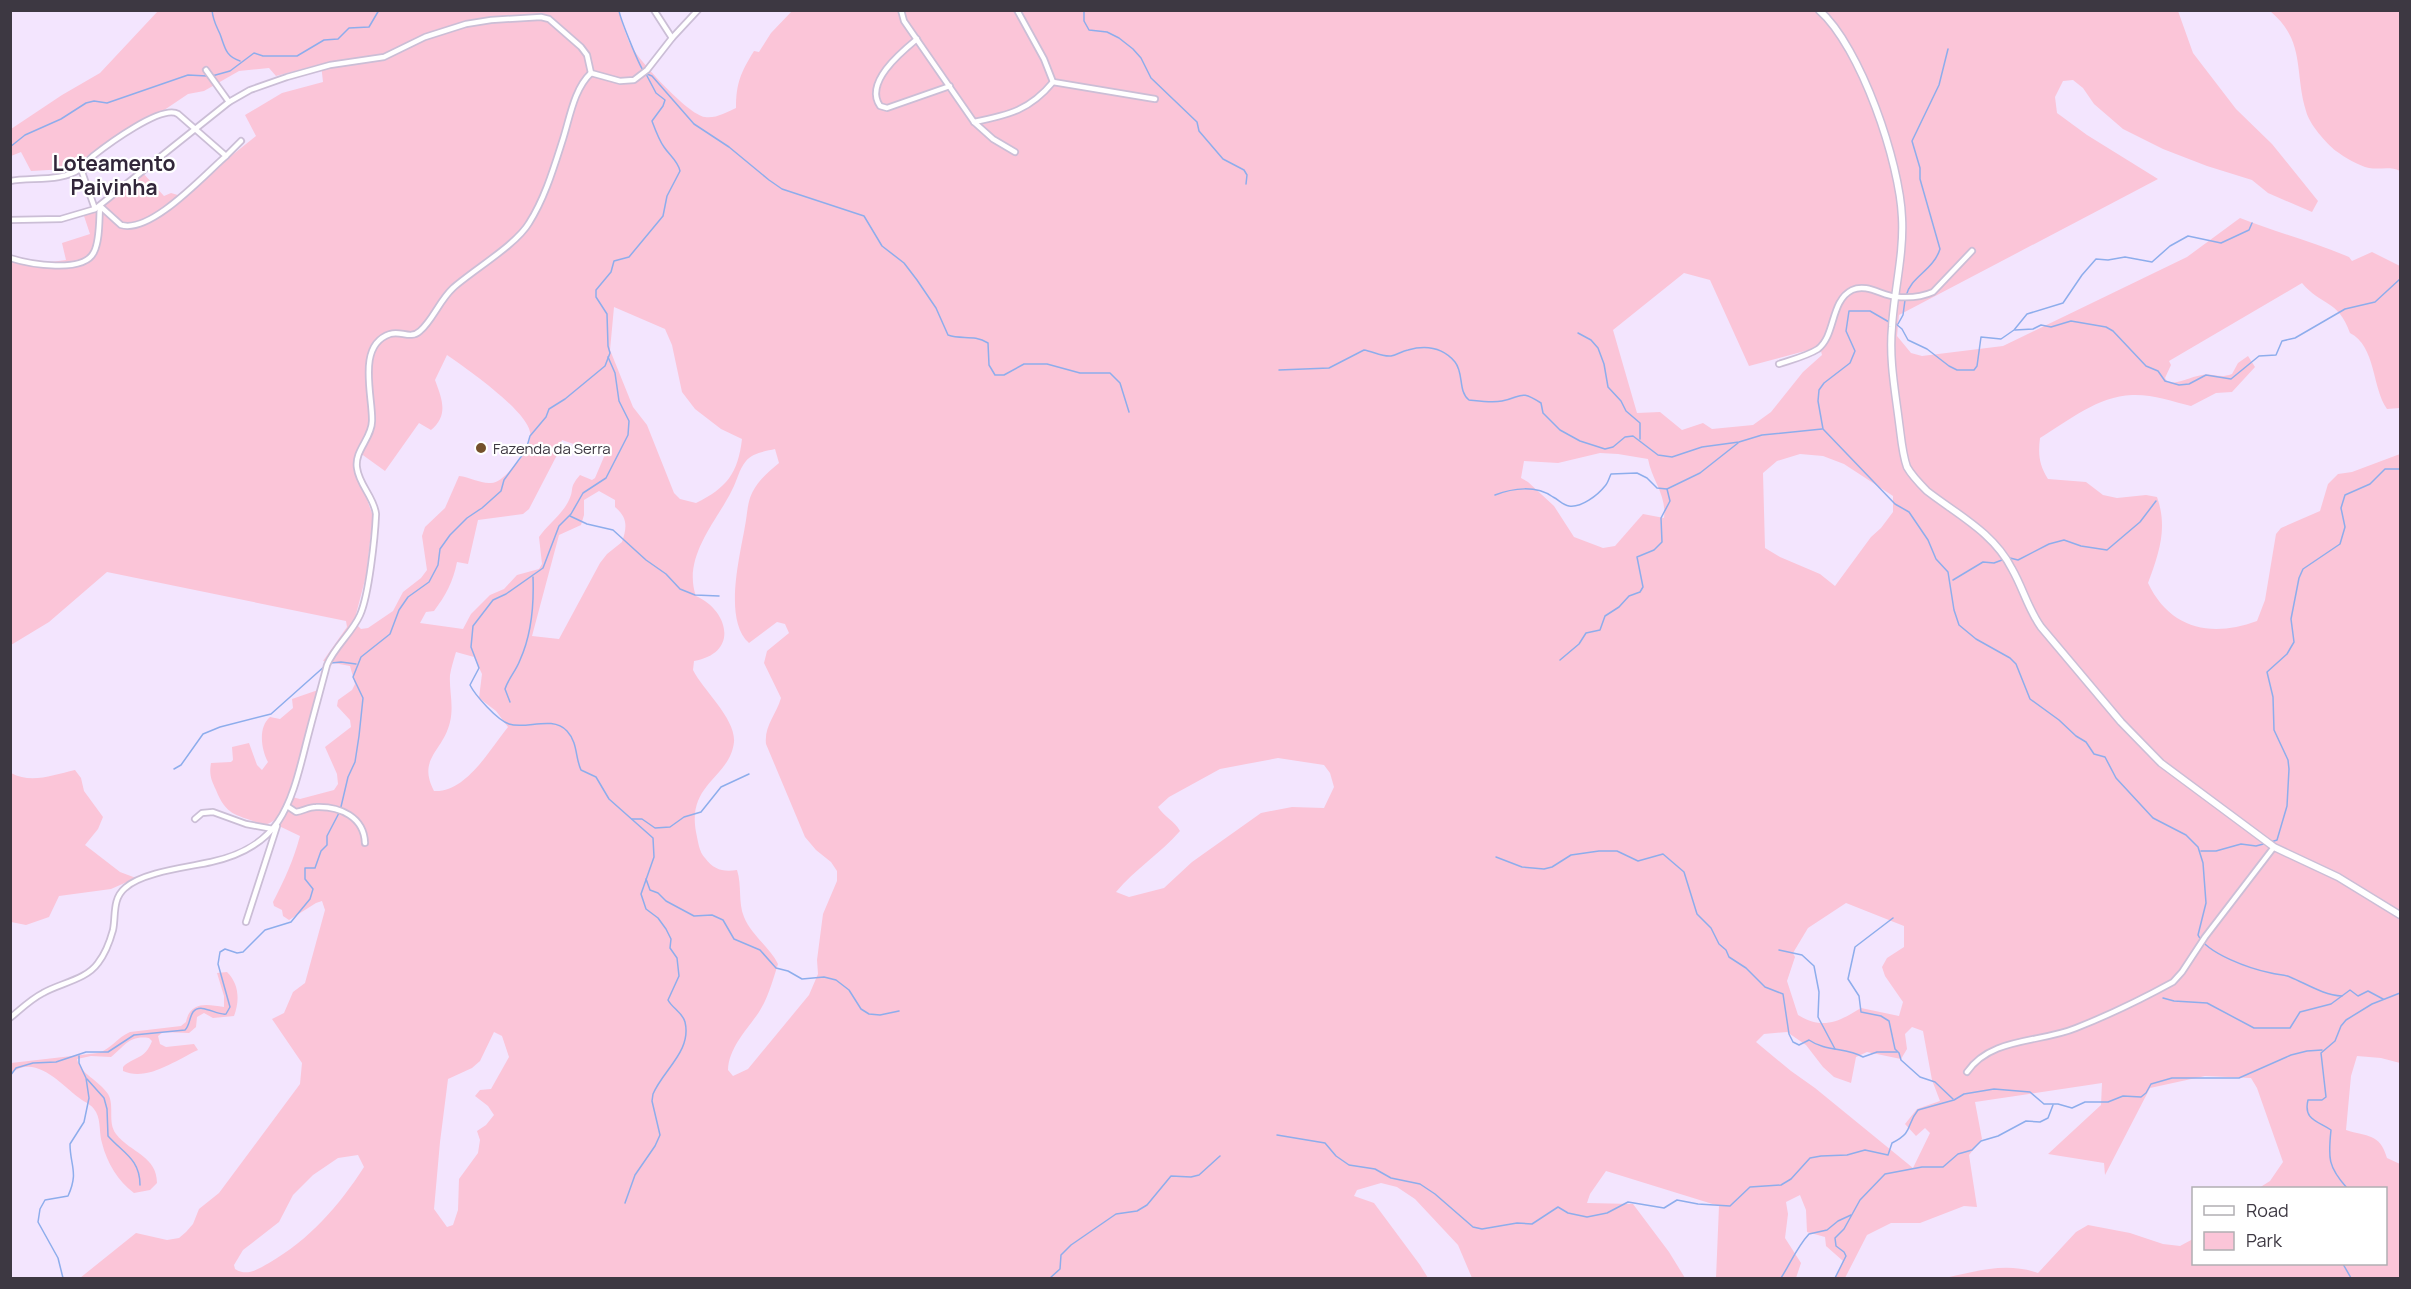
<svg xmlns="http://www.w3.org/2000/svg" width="2411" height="1289" font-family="Manrope,sans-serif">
<rect width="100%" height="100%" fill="#f3e5fe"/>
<g fill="#fbc5d8" fill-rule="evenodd">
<path d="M158 11H619C621 21 625 32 629 42 636 58 688 115 705 117 715 119 727 112 736 108 736 83 741 72 754 51L759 52 771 33 792 11H2178L2193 53 2236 109 2272 144 2318 201 2312 212 2268 193 2252 180 2207 166 2163 149 2123 129 2094 104 2083 88 2073 80 2063 81 2055 97 2057 113 2087 135 2158 179 1899 315 1897 336 1911 353 1922 356 2003 346 2187 257 2240 218C2276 232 2313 242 2349 257L2352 261 2372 252 2400 266V408L2387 409C2372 388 2376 346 2350 333 2338 299 2321 306 2302 283L2169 361 2171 365 2165 378 2168 383C2181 383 2190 377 2202 375 2214 373 2219 379 2232 374L2238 363 2248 356 2255 367 2232 392 2216 393 2191 406C2172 401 2151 394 2132 395 2098 396 2068 421 2040 438 2038 454 2039 465 2048 479L2086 482 2103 495 2117 498 2146 495 2157 497C2168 528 2159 553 2148 583 2170 629 2211 638 2257 621L2265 600 2276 534 2281 528 2320 511 2328 484 2338 474 2352 472 2400 454V1063L2381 1058 2357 1056 2351 1076 2346 1130C2367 1137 2380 1133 2387 1158L2400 1164V1278H1945C1977 1271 2006 1262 2038 1273L2076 1232 2088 1225 2130 1233 2163 1244 2180 1246 2193 1239 2194 1264H2386V1188H2259L2270 1181 2283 1162 2257 1088 2251 1078 2205 1076 2150 1088 2105 1175 2104 1163 2048 1154 2101 1105 2102 1083 1975 1102 1982 1139 1969 1155 1977 1207 1964 1206 1920 1223H1891L1867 1235 1845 1278H1835L1843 1261 1826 1246 1825 1237 1807 1232 1806 1210 1800 1195 1786 1202 1788 1214 1785 1238 1801 1263 1796 1278H1716L1719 1206 1606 1171 1590 1194 1587 1203 1633 1204 1669 1252 1685 1278H1472L1458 1245 1415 1199 1397 1187 1381 1183 1357 1190 1354 1196 1374 1203 1420 1265 1428 1278H80L136 1233 167 1240 179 1238 186 1232 193 1224 199 1209 219 1193 300 1084 302 1063 272 1019 284 1013 293 992 305 983 325 910 322 901 316 903 289 920 283 916 282 910 274 906 273 902C284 881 294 859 300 836L279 826 292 797 300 799 334 790 338 784 337 774 325 747 351 727 350 720 337 706 338 700 352 690 355 684 350 666 323 661 347 627 346 621 107 572 49 622 11 645 10 251 12 260 36 264 66 260 62 243 90 234 83 213 117 193 142 172 164 196 171 193 181 196 256 136 245 115 282 93 323 82 321 64 276 76 269 68 239 71 204 91 188 94 99 154 66 169 31 171 21 152 11 156V129L62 95 100 73ZM1684 273 1710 280 1749 366 1820 347 1822 355 1803 372 1771 412 1753 425 1712 429 1703 423 1682 430 1660 412 1637 413 1613 330ZM614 307 665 329 672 345 682 392 695 409 721 429 742 439C738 473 727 488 696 503L680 499 674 493 647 425 633 407 610 350ZM447 355C466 368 526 410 530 432 532 441 525 454 519 461 512 468 501 483 491 483 481 484 470 477 459 476L445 508 425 527 422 536 427 570 421 578 403 592 393 611 368 628 361 629 354 622 366 576 373 516 354 464 360 453 385 471 419 423 431 430C449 415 442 399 435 380ZM562 440 585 448 609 445 595 478 592 480 580 475C568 489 575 488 569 500 562 515 548 524 539 537L542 564 539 569 517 575 504 589 490 595 471 614 463 629 420 623 426 612 434 611C446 595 453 582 457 562L468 564 478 520 523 514 529 509 557 455ZM775 449 779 463C767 473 755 483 750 498 747 507 747 517 745 526 740 556 723 620 749 643L777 622 785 624 789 633 767 651 764 663 781 698C776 715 764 726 766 744L805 837 816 850 831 862 837 871V881L823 914 817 960 818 974 809 995 748 1069 733 1076 728 1070C729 1047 747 1030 759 1012 768 998 773 980 778 964 770 947 751 935 744 917 738 903 742 885 737 870 723 872 714 870 705 858 699 852 698 841 696 832 687 783 730 778 734 742 736 719 703 690 693 670L694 661C740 653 728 610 696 596 682 557 717 521 732 490 737 481 739 469 746 461 752 453 766 451 775 449ZM1600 453 1618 454 1648 459C1652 481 1667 495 1664 518L1643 514 1615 546 1603 548 1574 537 1554 506 1528 482 1521 478 1524 461 1558 463ZM1800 454 1823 456 1844 464 1893 496V512L1881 528 1871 537 1835 586 1820 574 1780 557 1765 548 1763 473 1777 461ZM599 491 615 500V507C628 518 627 527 622 542L607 554 600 563 559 639 532 636 559 535 581 525 584 515V500ZM456 652 474 657 482 674 479 698 496 711 508 727C490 749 466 793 434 791 417 758 443 752 450 722 454 705 449 691 450 675 451 668 454 659 456 652ZM1278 758 1324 765 1330 773 1334 787 1324 808 1292 807 1261 813 1192 862 1164 888 1129 897 1116 892C1135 869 1160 854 1180 831 1174 820 1165 818 1158 807L1169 797 1220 769ZM1846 903 1904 926V947L1887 958 1882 967 1885 976 1903 1002 1899 1016 1861 1008C1838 1022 1823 1030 1798 1015L1787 981 1795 957 1793 953 1808 928ZM1912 1027 1923 1031 1932 1080 1940 1101 1917 1109 1905 1124 1916 1136 1925 1128 1930 1133 1913 1168 1815 1088 1791 1071 1756 1042 1764 1034 1787 1032 1806 1045 1823 1067 1834 1077 1851 1083 1856 1057 1867 1052 1901 1059 1907 1049 1905 1034ZM494 1032 502 1036 509 1057 491 1089 480 1090 475 1096 488 1106 494 1115 486 1125 477 1131 480 1140 478 1153 459 1179 458 1210 453 1225 447 1227 434 1209 440 1142 448 1079 472 1068 480 1061ZM358 1155 364 1167C339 1206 309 1240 269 1263 258 1269 247 1277 235 1269L234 1265 243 1250 279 1222 293 1195 313 1175 338 1158Z"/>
<path d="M2270 11H2400V171C2390 166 2380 170 2369 168 2359 166 2344 157 2336 151 2326 143 2309 124 2306 111 2294 72 2306 41 2270 11Z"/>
<path d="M318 690 289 797C283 809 278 823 263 825 238 814 227 818 216 790 211 779 209 775 211 763L231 762 233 760 232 747 249 743 257 765 262 770 268 762C261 749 258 727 270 717L280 719 293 708 292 699Z"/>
<path d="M75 770 81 778 84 791 103 817 98 829 85 845 120 872 136 878 111 889 59 896 49 917 26 925 11 922V773C31 784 53 775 75 770Z"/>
<path d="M227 972C239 984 240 1000 234 1016L213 1018 204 1013 197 1017 196 1027 189 1033 163 1032 158 1036 160 1044 166 1047 194 1044 198 1050C176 1060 147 1082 123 1071V1067C134 1056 145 1060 152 1041L149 1038C129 1035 125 1046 111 1057L91 1056 77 1059C81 1075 99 1080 108 1094 115 1106 107 1122 116 1134 131 1153 157 1156 157 1183L150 1190 134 1193C118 1181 107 1163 102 1143 99 1133 101 1121 96 1112 93 1106 87 1103 82 1100 62 1086 37 1053 11 1073V1063L98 1053C111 1049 118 1037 130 1032L181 1026 186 1022C190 1001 207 1004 224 1007V996L217 973Z"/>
</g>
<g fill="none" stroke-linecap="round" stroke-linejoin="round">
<g stroke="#8dadec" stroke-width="1.5">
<path d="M212 10C213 21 216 25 220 34 225 47 225 56 240 61"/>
<path d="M619 10C619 16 639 65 643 70"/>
<polyline points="1084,10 1084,21 1089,30 1107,32 1119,38 1133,49 1141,58 1151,78 1197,122 1199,131 1223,159 1244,170 1247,175 1246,184"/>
<path d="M647 74 652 76 694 124 729 147 769 180 782 189 864 216 882 246 904 263 917 280 936 308 948 335C962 340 973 334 988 343L989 365 995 375H1004L1024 364H1047L1080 373H1110L1120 383 1129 412"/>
<polyline points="212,76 230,71 254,53 263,56 297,56 324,40 338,39 349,28 369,27 379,10"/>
<polyline points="10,147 25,135 61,119 86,103 94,101 107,103 188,75 207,76"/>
<path d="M1906 296C1911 276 1933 271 1940 249L1920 179V168L1912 141 1939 85 1948 49"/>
<path d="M1889 322 1870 311H1849L1846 331 1855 351 1850 363 1824 383 1819 390 1818 401 1823 429 1895 504 1909 512 1928 540 1936 559 1948 572 1954 610 1959 625 1976 639 2010 658 2016 664 2030 699 2059 720 2076 736 2086 742 2094 754 2105 757 2116 778 2153 818 2186 835 2198 847 2203 863 2206 903 2198 935C2207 954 2251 969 2271 973 2277 975 2284 974 2290 977 2307 984 2323 995 2342 996"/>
<polyline points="1896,324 1902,329 1908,340 1927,349 1949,366 1957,370 1974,370 1977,366 1981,337 2001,339 2014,330 2027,314 2063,303 2082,275 2096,259 2108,260 2125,257 2152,262 2170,246 2188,236 2221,243 2249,230 2252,223"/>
<polyline points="1898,324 1903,315 1905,300"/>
<polyline points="2015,330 2033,329 2041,325 2051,327 2071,321 2106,327 2113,331 2146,366 2158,371 2165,381 2179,385 2189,384 2206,375 2231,379 2259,356 2276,355 2282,341 2295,338 2345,309 2375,302 2400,279"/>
<polyline points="1578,333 1591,340 1598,348 1604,364 1608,387 1621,401 1626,411 1640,423 1640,439"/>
<path d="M608 357 615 373 619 401 629 421 628 435 606 478 583 493 571 514 559 526 543 568 506 594 493 600 473 626 471 647 479 668 470 685C475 695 497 720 509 724 526 730 552 715 567 731 578 743 575 757 581 770L596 777 609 799 653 838 654 857 641 894 646 909 658 918 666 929 671 939 670 948 677 958 679 976 668 1000C672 1008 683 1013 685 1022 692 1051 663 1070 653 1094L652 1101 660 1135 655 1146 635 1175 625 1203"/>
<path d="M1279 370 1329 368 1364 350C1372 351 1382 357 1391 356 1397 355 1402 351 1408 350 1426 345 1443 348 1455 362 1464 373 1458 392 1469 400 1479 401 1492 403 1502 401 1523 397 1519 389 1541 403L1543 413 1560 430 1580 441 1605 449 1613 447 1625 437 1633 436 1658 455 1672 457 1702 447 1739 442 1762 435 1822 429"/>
<path d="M1495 495C1513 488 1536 485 1553 497 1559 500 1563 505 1569 506 1581 508 1598 495 1605 486 1608 483 1609 478 1611 474L1637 473 1647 478 1657 488 1667 489 1700 473 1738 443"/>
<polyline points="570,516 587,524 613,530 646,560 666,574 680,589 695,595 719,596"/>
<polyline points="2010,558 2018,560 2049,544 2064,540 2081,546 2107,550 2140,522 2156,501"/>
<polyline points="1953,580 1983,562 1994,563 2002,560"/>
<polyline points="1560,660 1579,644 1586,633 1600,630 1605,616 1619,607 1629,596 1640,592 1643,587 1637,557 1654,550 1662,542 1661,518 1670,501 1667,489"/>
<polyline points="331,663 341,662 356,664"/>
<path d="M510 702 505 689C508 679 516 671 520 660 531 636 534 604 533 577"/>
<polyline points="174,769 181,765 203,734 220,727 271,714 326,665"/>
<polyline points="632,819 642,819 655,828 670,827 684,817 701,812 721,787 749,774"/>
<polyline points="2271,842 2277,840 2287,806 2289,769 2288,760 2274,730 2273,697 2267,672 2287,654 2294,642 2291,619 2299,578 2303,569 2340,544 2345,527 2341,508 2345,495 2370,484 2385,469 2400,469"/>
<polyline points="2201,851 2216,851 2241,844 2256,846 2267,843"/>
<path d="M1496 857 1522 867 1544 869 1552 867 1571 855 1599 851H1617L1638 861 1663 854 1684 872 1697 914 1711 928 1719 944 1726 950 1729 957 1746 968 1765 987 1783 994 1789 1034 1793 1042 1799 1045 1809 1040C1826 1052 1846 1047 1863 1057L1877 1052H1897"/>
<polyline points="646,879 650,890 658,893 666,901 694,916 712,915 723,920 734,939 760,950 776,968 788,971 802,979 824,977 836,980 849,990 861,1009 869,1014 880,1015 899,1011"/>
<polyline points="1893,918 1855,947 1848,979 1859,996 1861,1012 1881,1016 1889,1021 1895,1049 1899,1053 1901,1060 1920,1077 1935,1082 1953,1099"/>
<polyline points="1779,950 1802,955 1814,966 1819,992 1818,1017 1835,1049"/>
<polyline points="2163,998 2174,1001 2207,1003 2254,1028 2290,1028 2300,1012 2331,1004 2350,990 2358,996 2368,991 2383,999"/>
<path d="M10 1076 16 1068 33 1063 56 1062 86 1052H108L134 1035 185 1030C190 1025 189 1018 193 1012 201 1002 217 1016 226 1014L230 1007 218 964 220 952 225 949 237 953 243 952 265 930 291 922 310 899 313 889 305 879V868H315L321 851 327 845V836L340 811 348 777 355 762 359 736 363 698 353 677 361 657 390 634 399 610 408 597 429 582 438 565 440 549 450 535 467 518 482 508 501 491 504 480 526 450 530 436 546 417 549 409 565 399 605 366 610 353 608 346 607 314 596 297V290L611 272 614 261 629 257 663 216 667 196 680 171C678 161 670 156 664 147 659 140 655 129 652 121L663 106 665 100 656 93 646 74"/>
<path d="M87 1079 104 1098 107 1109 108 1136C123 1153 140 1159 140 1185"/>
<path d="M1277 1135 1325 1143 1336 1156 1349 1165 1375 1169 1391 1178 1420 1184 1435 1194 1473 1227 1482 1229 1517 1223 1532 1224 1558 1207 1568 1213 1587 1217 1607 1213 1628 1202 1664 1208 1677 1200 1698 1204 1730 1206 1750 1187 1781 1185 1791 1179 1810 1158 1821 1156 1847 1155 1865 1150 1888 1155 1892 1143C1915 1131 1905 1126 1918 1110L1954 1100 1964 1094 1994 1089 2030 1092 2044 1104H2058L2072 1108 2085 1102H2108L2123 1096 2141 1097 2146 1093 2151 1084 2172 1078H2239L2291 1055 2307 1051 2322 1050"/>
<path d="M2347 1188C2328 1167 2328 1158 2331 1130 2318 1121 2303 1120 2308 1100H2322L2326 1097 2321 1053 2335 1041 2341 1026 2346 1020 2372 1004 2400 993"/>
<polyline points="2343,1264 2351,1278"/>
<path d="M63 1278 58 1258 38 1222 40 1209 45 1200 68 1196C79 1172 70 1166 70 1144L84 1122 89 1098 86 1078 79 1063V1056"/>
<polyline points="1050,1278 1060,1269 1061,1255 1071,1245 1116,1214 1137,1211 1147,1205 1171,1176 1191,1177 1199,1175 1220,1156"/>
<path d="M1781 1278C1790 1264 1797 1247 1809 1234L1827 1230 1838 1221 1851 1215"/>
<polyline points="1835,1278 1846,1256 1844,1252 1836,1246 1835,1238 1844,1229 1860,1200 1885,1174 1922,1167 1943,1167 1958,1154 1972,1150 1981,1141 1998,1136 2026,1121 2040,1122 2048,1118 2053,1105"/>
</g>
<defs>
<g id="street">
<polyline points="654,10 672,38"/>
<polyline points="901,10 904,21 974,122 993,139 1015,152"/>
<polyline points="1017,10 1044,59 1053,82"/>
<path d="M917 39C900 53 864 83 880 106L887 108 950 86"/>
<polyline points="206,70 229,102"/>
<path d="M974 122C1009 115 1030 110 1053 82L1155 99"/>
<polyline points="226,156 241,141"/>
<polyline points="81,169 95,209"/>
<path d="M10 181C31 177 62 182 80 169 85 166 88 160 93 156 107 145 162 104 178 114L226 156C204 175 151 234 121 225L100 206"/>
<polyline points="10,220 61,219 95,209 229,102 250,90 287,77 330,65 384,57 425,37 466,24 491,20 541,17 549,19 581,47 587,55 591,73 620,81 634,80 647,70 672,38 698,10"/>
<path d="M10 258C29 264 84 274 94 252 100 240 99 220 100 206"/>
<path d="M1779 364C1791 360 1807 356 1818 349 1836 335 1830 301 1852 290 1867 283 1882 296 1897 297 1909 298 1922 297 1933 292L1972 251"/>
<path d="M287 806 296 812C303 811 309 807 316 807 340 806 364 817 365 843"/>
<polyline points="195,819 202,813 213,812 246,824 273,829"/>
<polyline points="246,922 277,826"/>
<path d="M10 1018C21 1009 31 999 43 993 60 983 86 980 98 963 105 954 110 941 113 930 116 916 112 899 125 888 142 872 189 867 211 862 279 847 290 808 305 748 312 720 320 692 327 665 335 646 352 633 360 615 369 595 375 537 376 514 374 497 359 485 357 468 354 451 372 438 372 421 373 397 356 345 390 334 401 330 410 340 420 331 433 320 439 301 453 288 473 270 516 245 529 223 545 198 554 167 563 139 570 117 574 89 591 73"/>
<path d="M1967 1072C1991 1037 2040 1043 2076 1028 2109 1015 2142 999 2173 982L2182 972 2205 937 2274 847"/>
</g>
<path id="secondary" d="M1819 10C1861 47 1900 163 1902 218 1904 254 1894 291 1892 327 1889 359 1895 390 1899 422 1901 436 1902 453 1907 467 1912 476 1920 484 1927 491 1958 515 1994 533 2012 569 2023 588 2028 609 2041 627L2121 722 2161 763 2274 847 2338 877 2400 915"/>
</defs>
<use href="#street" stroke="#cbbed6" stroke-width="8"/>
<use href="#secondary" stroke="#cbbed6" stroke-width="9"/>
<use href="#street" stroke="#fff" stroke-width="4.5"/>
<use href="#secondary" stroke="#fff" stroke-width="6"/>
</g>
<circle fill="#74502b" stroke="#fff" stroke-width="2" cx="481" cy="448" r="6"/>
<g text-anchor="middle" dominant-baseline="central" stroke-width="4.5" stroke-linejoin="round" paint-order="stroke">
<g font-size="15" fill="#3d3842" stroke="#fff" text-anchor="start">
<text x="493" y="448">Fazenda da Serra</text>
</g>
<g font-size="21" font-weight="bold" fill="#312639" stroke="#fff">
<text x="114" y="163">Loteamento<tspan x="114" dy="24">Paivinha</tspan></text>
</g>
</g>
<rect width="2411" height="1289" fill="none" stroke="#3d3842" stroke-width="24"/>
<rect x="2192" y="1187" width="195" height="78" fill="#ffffff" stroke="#b1afb3" stroke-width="1.5"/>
<rect x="2204" y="1206" width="30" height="9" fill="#ffffff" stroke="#b1afb3" stroke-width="1.5"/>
<text x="2246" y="1217" font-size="18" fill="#3d3842">Road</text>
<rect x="2204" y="1232" width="30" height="18" fill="#fbc5d8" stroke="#b1afb3" stroke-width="1.5"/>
<text x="2246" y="1247" font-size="18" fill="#3d3842">Park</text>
</svg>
